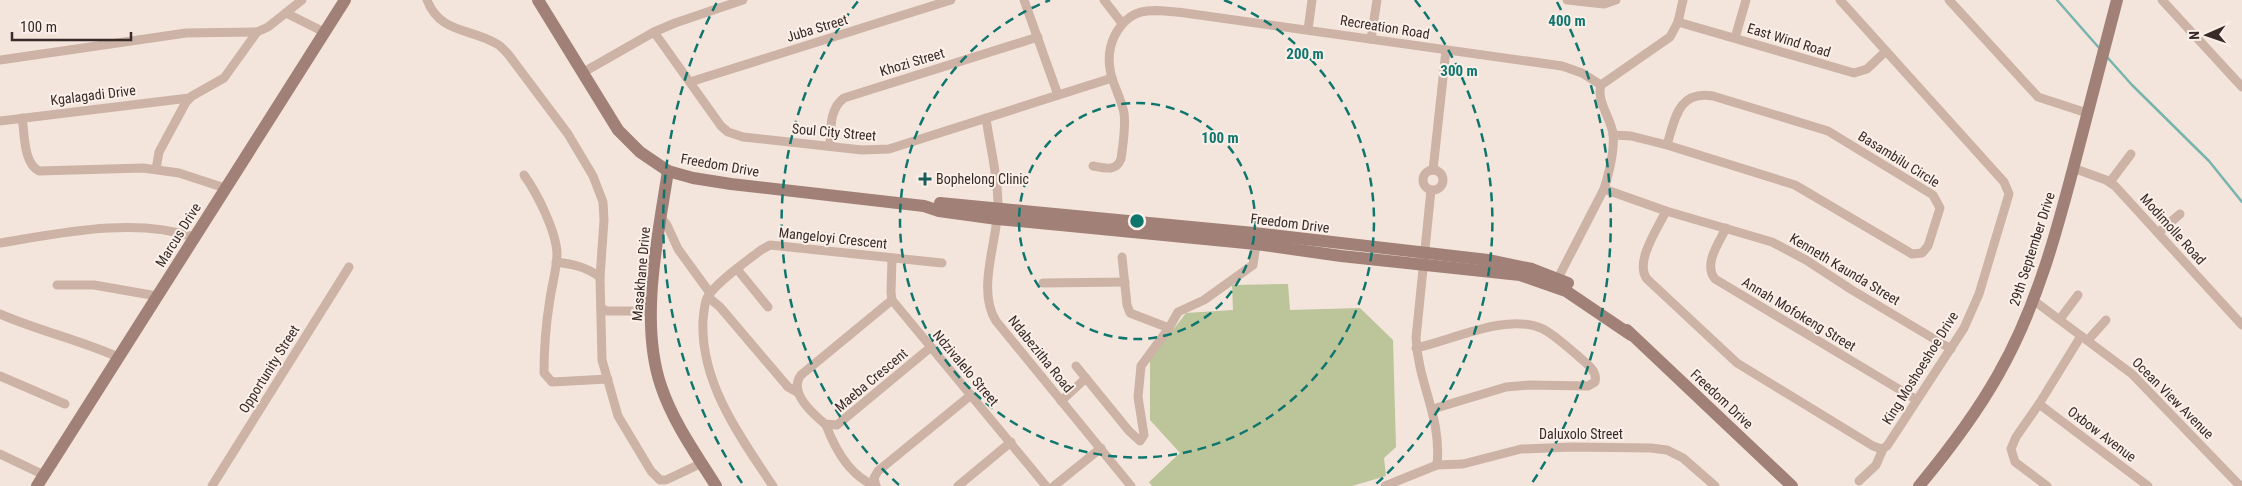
<svg xmlns="http://www.w3.org/2000/svg" width="2242" height="486" font-family="'Roboto Condensed',sans-serif">
<rect width="100%" height="100%" fill="#f4e5dc"/>
<polygon fill="#bcc49a" points="1288,284 1290,310 1360,308 1393,340 1396,447 1384,458 1386,476 1352,486 1152,486 1149,482 1180,453 1150,420 1150,360 1186,313 1233,310 1232,285"/>
<g fill="none" stroke-linecap="round" stroke-linejoin="round">
<g stroke="#78b4af" stroke-width="2.5">
<polyline points="2057,0 2100,49"/>
<polyline points="2107,57 2132,85 2209,161 2242,202"/>
</g>
<g stroke="#cdb3a6" stroke-width="9">
<path d="M427 0C440 34 471 28 497 44 501 46 505 51 508 54L568 134 593 176 603 202 604 220 600 277 602 360 618 416 651 471 660 480H666L702 463"/>
<polyline points="1024,0 1058,95"/>
<polyline points="1104,0 1121,22"/>
<polyline points="1567,0 1604,4 1616,0"/>
<polyline points="1949,0 2038,97 2087,113"/>
<polyline points="2162,0 2242,87"/>
<polyline points="286,13 324,32"/>
<polyline points="1678,22 1854,73 1867,69 1886,51"/>
<polyline points="1308,30 1312,0"/>
<polyline points="654,32 721,126 728,132 743,137 862,150 889,149 1112,78"/>
<polyline points="1735,38 1746,0"/>
<polyline points="1371,39 1377,0"/>
<polyline points="0,60 186,33 257,32 268,27 302,0"/>
<polyline points="582,73 654,32 675,23 743,0"/>
<polyline points="690,82 951,0"/>
<polyline points="1601,85 1670,37 1678,22 1683,0"/>
<path d="M22 118C25 134 23 163 39 171L143 168 179 173 225 188"/>
<path d="M986 118C990 147 998 176 998 205 998 240 976 290 996 321L1131 486"/>
<polyline points="0,121 189,98"/>
<path d="M1613 135 1631 136 1667 145 1795 185 1912 254 1922 253 1928 246 1940 208 1933 195 1828 131 1713 96C1678 90 1675 119 1667 145"/>
<path d="M830 146C831 129 829 109 844 98L1038 37"/>
<path d="M1093 166C1104 168 1116 172 1121 159 1123 144 1126 127 1124 113 1121 97 1112 84 1110 69 1108 57 1110 45 1115 35 1132 4 1154 10 1185 13L1562 66 1582 73 1601 85"/>
<polyline points="2073,168 2106,180 2115,186 2242,325"/>
<polyline points="156,169 159,152 186,102 192,96 224,78 257,32"/>
<polyline points="1433,170 1446,50"/>
<circle cx="1433" cy="180" r="10"/>
<path d="M524 175C537 193 556 231 557 253 557 269 552 284 550 299 546 323 544 348 544 373L552 382 608 379"/>
<polyline points="2110,182 2131,154"/>
<polyline points="1604,189 1666,211 1772,242 1806,260 1852,290 1951,349"/>
<path d="M1431 190 1416 338C1418 384 1442 417 1437 465"/>
<path d="M1666 211C1658 228 1634 262 1647 279L1737 363 1873 446 1882 449 1887 446 1964 328 1979 294 2009 194 2004 182 1840 0"/>
<polyline points="661,218 667,225 678,249 710,293"/>
<path d="M1726 228C1719 243 1703 264 1715 279L1917 400"/>
<polyline points="2158,233 2180,214"/>
<path d="M0 243C61 233 134 217 194 237"/>
<polyline points="1122,257 1127,305 1130,313 1169,328"/>
<polyline points="892,258 891,292 892,300 1046,486"/>
<path d="M556 262C573 264 586 267 600 277"/>
<polyline points="737,269 768,307"/>
<polyline points="1043,283 1125,282"/>
<path d="M1555 284 1604 189C1609 173 1615 152 1613 134 1611 118 1596 101 1601 85"/>
<polyline points="57,285 94,285 157,296"/>
<polyline points="708,297 720,307 788,387 797,392"/>
<path d="M892 300 801 375C788 392 812 413 825 424L837 425 931 347"/>
<polyline points="2033,300 2132,374 2240,486"/>
<polyline points="601,308 607,311 651,311"/>
<path d="M0 314C39 331 80 340 118 357"/>
<polyline points="2060,319 2078,295"/>
<polyline points="2088,340 2106,320"/>
<path d="M1416 348C1453 340 1508 312 1543 329 1556 336 1566 346 1577 355 1585 363 1598 370 1595 382L1588 386 1529 385 1506 387 1433 409"/>
<polyline points="1076,366 1129,431 1140,441 1144,435 1138,397 1141,366 1169,328 1178,312 1204,300 1253,265 1256,244"/>
<polyline points="0,376 65,404"/>
<polyline points="1061,401 1086,378"/>
<polyline points="2039,404 2148,486"/>
<path d="M826 425C835 449 851 477 876 486"/>
<polyline points="0,454 44,475"/>
<polyline points="1859,481 1876,465 1883,449"/>
<polyline points="212,486 349,267"/>
<path d="M773 486C740 437 700 382 703 320 704 313 704 305 707 298 714 284 748 260 761 250L770 245 942 263"/>
<polyline points="876,486 874,478 878,471 971,395"/>
<polyline points="958,486 1011,442"/>
<polyline points="1054,486 1101,448"/>
<polyline points="1385,486 1437,465 1463,464 1521,449 1572,447 1651,448 1667,450 1683,458 1715,486"/>
<polyline points="2047,486 2015,462 2011,449 2016,437 2039,404 2081,336"/>
</g>
<g stroke="#a18177" stroke-width="12">
<polyline points="538,0 618,130 640,152 668,171 693,178 731,184 924,206 939,211 997,219 1256,244 1341,256 1520,275 1566,291 1631,335"/>
<path d="M668 171C658 236 639 322 661 386 673 422 696 454 716 486"/>
<polyline points="940,203 1254,233 1488,260 1532,269 1568,283"/>
<polyline points="1627,330 1792,486"/>
<polyline points="37,486 345,0"/>
<path d="M1919 486C1948 451 1976 414 1998 375 2038 305 2058 227 2078 150 2091 100 2104 50 2117 0"/>
</g>
</g>
<g fill="none" stroke="#0f766e" stroke-width="2.5" stroke-dasharray="9 6">
<circle cx="1137" cy="221" r="118"/>
<path d="M1224 0A237 237 0 1 1 1050 0"/>
<path d="M899 485A355 355 0 0 1 859 0M1415 0A355 355 0 0 1 1375 485"/>
<path d="M742 483A474 474 0 0 1 717 2M1557 2A474 474 0 0 1 1532 483"/>
</g>
<path fill="#1a5e5a" stroke="#fbf0e9" stroke-width="2" d="M922.5 171.5h5v5h5v5h-5v5h-5v-5h-5v-5h5z"/>
<g text-anchor="middle" dominant-baseline="central" stroke-width="4" stroke-linejoin="round" paint-order="stroke">
<g font-size="14" fill="#392b28" stroke="#fbf0e9">
<text transform="translate(1385 27) rotate(9)">Recreation Road</text>
<text transform="translate(817 28) rotate(-17)">Juba Street</text>
<text transform="translate(1789 40) rotate(17)">East Wind Road</text>
<text transform="translate(912 62) rotate(-17)">Khozi Street</text>
<text transform="translate(93 95) rotate(-7)">Kgalagadi Drive</text>
<text transform="translate(834 132) rotate(5)">Soul City Street</text>
<text transform="translate(1899 159) rotate(32)">Basambilu Circle</text>
<text transform="translate(720 165) rotate(10)">Freedom Drive</text>
<text transform="translate(1290 223) rotate(7)">Freedom Drive</text>
<text transform="translate(2173 229) rotate(48)">Modimolle Road</text>
<text transform="translate(178 235) rotate(-58)">Marcus Drive</text>
<text transform="translate(833 238) rotate(6)">Mangeloyi Crescent</text>
<text transform="translate(2032 249) rotate(-72)">29th September Drive</text>
<text transform="translate(1845 269) rotate(31)">Kenneth Kaunda Street</text>
<text transform="translate(641 274) rotate(-85)">Masakhane Drive</text>
<text transform="translate(1799 314) rotate(31)">Annah Mofokeng Street</text>
<text transform="translate(1041 354) rotate(51)">Ndabezitha Road</text>
<text transform="translate(966 368) rotate(50)">Ndzivalelo Street</text>
<text transform="translate(1920 368) rotate(-58)">King Moshoeshoe Drive</text>
<text transform="translate(269 369) rotate(-58)">Opportunity Street</text>
<text transform="translate(871 380) rotate(-40)">Maeba Crescent</text>
<text transform="translate(2173 398) rotate(45)">Ocean View Avenue</text>
<text transform="translate(1722 399) rotate(43)">Freedom Drive</text>
<text x="1581" y="434">Daluxolo Street</text>
<text transform="translate(2102 434) rotate(37)">Oxbow Avenue</text>
</g>
<g font-size="14" fill="#392b28" stroke="#fbf0e9" text-anchor="start">
<text x="936" y="179">Bophelong Clinic</text>
</g>
</g>
<circle cx="1137" cy="221" r="8" fill="#0f766e" stroke="#fbf0e9" stroke-width="2.5"/>
<g font-size="15" text-anchor="middle" font-weight="bold" fill="#0f766e" stroke="#fbf0e9" stroke-width="4" stroke-linejoin="round" paint-order="stroke">
<text x="1567" y="26">400 m</text>
<text x="1305" y="59">200 m</text>
<text x="1459" y="76">300 m</text>
<text x="1220" y="143">100 m</text>
</g>
<g transform="translate(2207 35) rotate(268)" stroke="#fbf0e9" stroke-width="4" paint-order="stroke">
<path d="M0-4L9 19L0 12L-9 19Z" fill="#392b28"/>
<text y="-8" font-size="14" font-weight="bold" text-anchor="middle" fill="#392b28">N</text>
</g>
<path d="M12 32v8h119v-8" fill="none" stroke="#392b28" stroke-width="2.5"/>
<text x="20" y="32" font-size="15" fill="#392b28" stroke="#fbf0e9" stroke-width="4" paint-order="stroke">100 m</text>
</svg>
